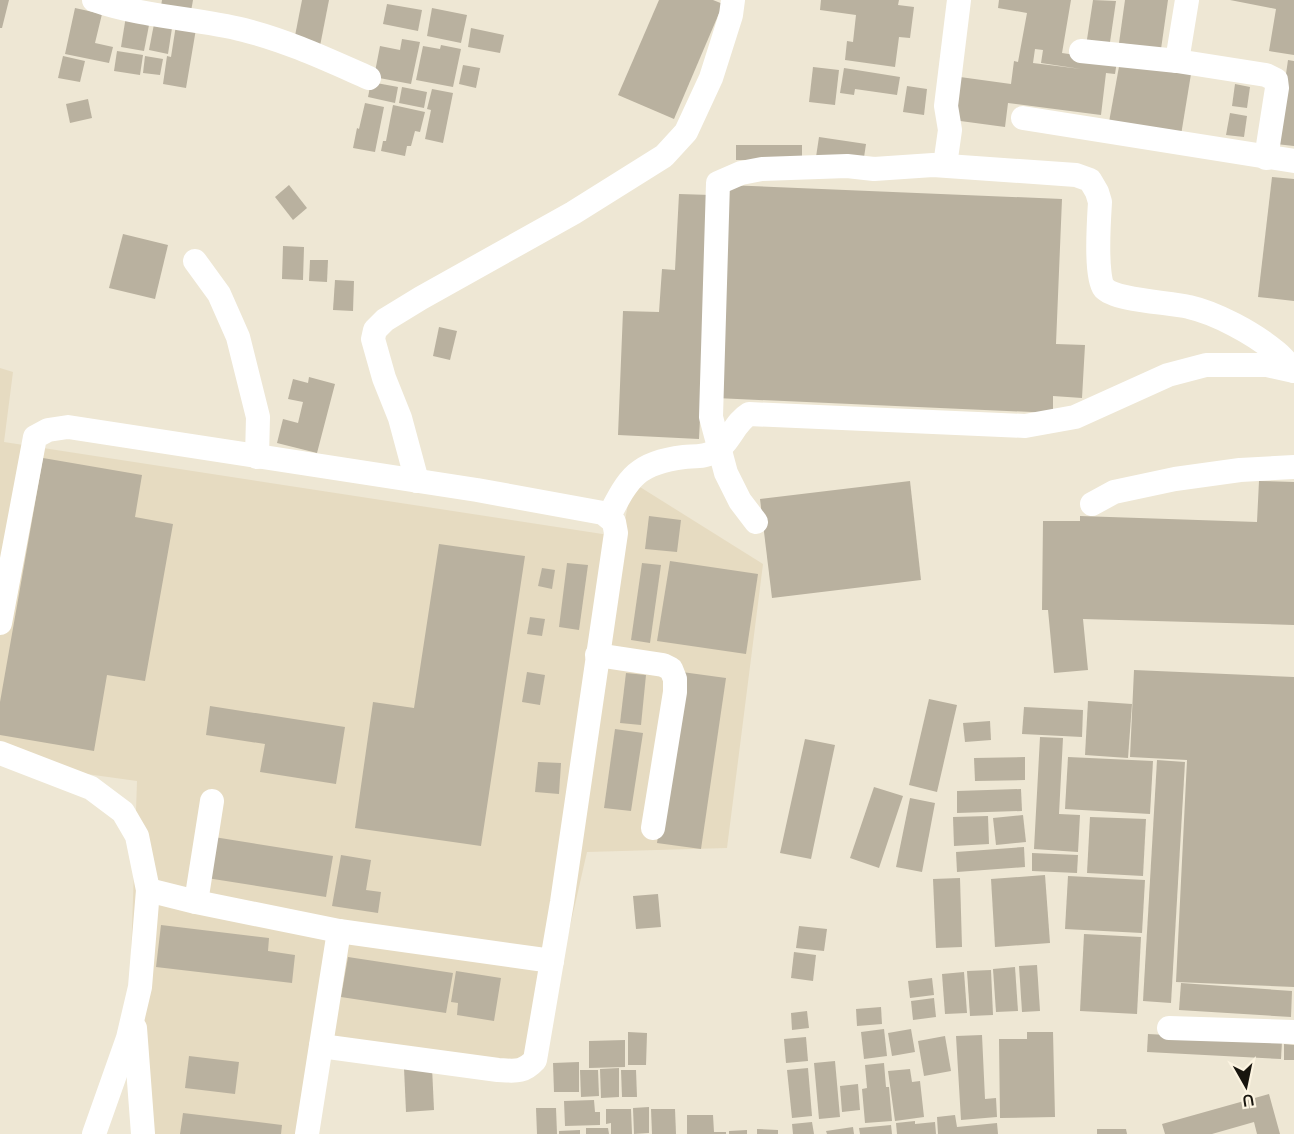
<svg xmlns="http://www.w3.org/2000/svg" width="1294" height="1134" font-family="Mulish,sans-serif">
<rect width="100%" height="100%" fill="#eee7d4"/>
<polygon fill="#e6dbc1" points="0,368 13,372 4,442 622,537 632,482 763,564 727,848 587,852 537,1071 330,1040 316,1134 150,1134 130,987 137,781 0,762"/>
<g fill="#b9b19f" fill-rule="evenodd">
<polygon points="0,0 9,0 2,28 0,28"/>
<polygon points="162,0 193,0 190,17 160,12"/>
<polygon points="302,0 329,0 320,46 294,41"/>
<polygon points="659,0 713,0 723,4 674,119 618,95"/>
<polygon points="821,0 899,0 898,5 914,7 910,38 899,37 895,67 845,60 847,41 853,42 856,15 820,10"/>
<path d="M999 0H1071L1062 53 1117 61 1115 74 1106 73 1101 115 1008 103 1005 127 953 120 960 77 1011 84 1014 61 1018 62 1027 13 998 8ZM1035 49 1043 50 1041 63 1081 69 1033 63Z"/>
<polygon points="1093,0 1116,1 1109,49 1086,46"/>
<polygon points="1125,0 1168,0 1161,49 1119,43"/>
<polygon points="1230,0 1294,0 1294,55 1269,51 1276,9"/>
<polygon points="387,4 422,10 418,31 383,24"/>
<polygon points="75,8 102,14 95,43 113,47 109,63 65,54"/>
<polygon points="432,8 467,15 461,43 427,36"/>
<polygon points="126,16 150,20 144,51 121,47"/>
<polygon points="154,24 172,28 168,54 149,50"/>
<polygon points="176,25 196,29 186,88 163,84 167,56 171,57"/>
<polygon points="471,28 504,35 500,53 468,47"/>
<polygon points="402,39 420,42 411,84 374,77 380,46 400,50"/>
<polygon points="441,45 461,49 453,87 416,80 423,46 440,49"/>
<polygon points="117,51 143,55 140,75 114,71"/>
<polygon points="63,56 85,61 80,82 58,78"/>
<polygon points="145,56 163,59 160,75 143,73"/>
<polygon points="1288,60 1294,61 1294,146 1276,144"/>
<polygon points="1120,61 1191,74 1181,135 1109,122"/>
<polygon points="463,65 480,68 476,88 459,84"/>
<polygon points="813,67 839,70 835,105 809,102"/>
<polygon points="844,68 900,77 897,95 855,89 854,95 840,93"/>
<polygon points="371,82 398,87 395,103 368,97"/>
<polygon points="1235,84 1250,87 1247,108 1232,106"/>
<polygon points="907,86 927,89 924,115 903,112"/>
<polygon points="402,87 427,92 424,108 399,103"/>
<polygon points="432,89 453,93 443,143 425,139 431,110 427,109"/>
<polygon points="88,99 92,118 70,123 66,104"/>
<polygon points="365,103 384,107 375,152 353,148 357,128 359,129"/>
<polygon points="393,105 425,112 420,132 415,131 411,146 407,146 405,156 381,151 383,141 386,141"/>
<polygon points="1230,113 1247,116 1244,137 1226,135"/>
<polygon points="819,137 866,144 863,164 816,157"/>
<rect x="736" y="145" width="66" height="15"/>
<polygon points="1272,177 1294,179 1294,301 1258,297"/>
<polygon points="289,185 307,208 293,220 275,197"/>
<polygon points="726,185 1062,199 1056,344 1085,345 1082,398 1053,396 1053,413 716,398"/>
<polygon points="679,194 711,195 699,439 618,435 623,311 659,312 662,269 675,270"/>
<polygon points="123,234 168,245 155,299 109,288"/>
<polygon points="283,246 304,247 303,280 282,279"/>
<polygon points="310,260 328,260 327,282 309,281"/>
<polygon points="335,280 354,281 353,311 333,310"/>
<polygon points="439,327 457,331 450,360 433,356"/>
<polygon points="309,377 335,384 317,453 277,443 283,419 298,423 303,402 288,399 293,379 308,383"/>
<polygon points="43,458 142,475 135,517 173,524 145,681 107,675 94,751 0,735 0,702"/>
<polygon points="910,481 921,580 772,598 760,499"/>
<polygon points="1259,481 1294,482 1294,625 1083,619 1088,670 1054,673 1048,610 1042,610 1043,521 1080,521 1080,516 1257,522"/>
<polygon points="649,516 681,520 677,552 645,549"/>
<polygon points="439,544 525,556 481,846 355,828 373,702 414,708"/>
<polygon points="670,561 758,574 746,654 657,641"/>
<polygon points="567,563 588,565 579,630 559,627"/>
<polygon points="642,563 661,565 650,643 631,640"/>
<polygon points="542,568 555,570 552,589 538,586"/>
<polygon points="530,617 545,619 542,636 527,634"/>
<polygon points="1134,670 1294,677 1294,987 1176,982 1187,760 1130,757"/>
<polygon points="527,672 545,675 540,705 522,702"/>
<polygon points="682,672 726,678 701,849 657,843"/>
<polygon points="626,673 646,675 641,725 620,723"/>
<polygon points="929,699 957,705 937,792 909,785"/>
<polygon points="1088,701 1132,704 1128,758 1085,755"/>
<polygon points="210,706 345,727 336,784 260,772 265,744 206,735"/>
<polygon points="1024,707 1083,710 1082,737 1022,734"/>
<polygon points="990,721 991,740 965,742 963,723"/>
<polygon points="615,729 643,733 631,811 604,808"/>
<polygon points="1040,737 1063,738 1059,814 1080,815 1078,852 1034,849"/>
<polygon points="805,739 835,745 811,859 780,853"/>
<polygon points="1025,757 1025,780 975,781 974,758"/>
<polygon points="1068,757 1153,761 1150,814 1065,809"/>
<polygon points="1157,760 1185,762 1171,1003 1143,1001"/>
<polygon points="538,762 561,763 559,794 535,792"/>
<polygon points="874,787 903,796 879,868 850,858"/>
<polygon points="1021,789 1022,811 957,813 957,791"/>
<polygon points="910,798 935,803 922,872 896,867"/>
<polygon points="1023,815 1026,842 996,845 993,818"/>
<polygon points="988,816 989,844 954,846 953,817"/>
<polygon points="1090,817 1146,819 1143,876 1087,873"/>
<polygon points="214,837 333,856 326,897 207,878"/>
<polygon points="1024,847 1025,867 957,872 956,852"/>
<polygon points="1032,853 1078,855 1077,873 1032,871"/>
<polygon points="341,855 371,860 366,890 381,892 378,913 332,906"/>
<polygon points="1045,875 1050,943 995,947 991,879"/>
<polygon points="1068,876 1145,880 1142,933 1065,929"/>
<polygon points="960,878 962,947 936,948 933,879"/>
<polygon points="658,894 661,927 636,929 633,896"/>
<polygon points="161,925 269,938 268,951 295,955 292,983 156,967"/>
<polygon points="799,926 827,929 824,951 796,948"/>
<polygon points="1084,934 1141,937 1137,1014 1080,1011"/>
<polygon points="794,952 816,955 813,981 791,978"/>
<polygon points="348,957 453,973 446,1013 341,997"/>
<polygon points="1037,965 1040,1011 1022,1012 1019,966"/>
<polygon points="1015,967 1018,1011 996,1012 993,969"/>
<polygon points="991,970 993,1015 970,1016 967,971"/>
<polygon points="456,971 501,978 494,1021 457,1015 458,1003 451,1002"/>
<polygon points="964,972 967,1013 945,1014 942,974"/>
<polygon points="932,978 934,995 910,998 908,981"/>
<polygon points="1181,983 1292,991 1291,1017 1179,1010"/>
<polygon points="934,998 936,1017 913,1020 911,1001"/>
<polygon points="881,1007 882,1024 857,1026 856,1009"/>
<polygon points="807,1011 809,1028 792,1030 791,1013"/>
<polygon points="884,1029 887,1056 864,1059 861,1032"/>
<polygon points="911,1029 915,1052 892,1056 888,1033"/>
<polygon points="628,1032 647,1033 646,1065 628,1065"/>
<polygon points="1027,1032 1053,1032 1055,1117 1000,1118 999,1039 1027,1039"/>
<polygon points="1148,1034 1282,1041 1281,1059 1147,1052"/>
<polygon points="982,1035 985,1099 996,1098 997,1117 961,1120 956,1036"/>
<polygon points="945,1036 951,1071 924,1076 918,1041"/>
<polygon points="806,1037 808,1061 786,1063 784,1039"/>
<polygon points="625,1040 625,1067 589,1068 589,1041"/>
<polygon points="1284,1044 1294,1045 1294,1060 1284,1060"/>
<polygon points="189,1056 239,1062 235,1094 185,1088"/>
<polygon points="835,1061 840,1117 819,1119 814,1063"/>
<polygon points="579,1062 579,1092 554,1092 553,1063"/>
<polygon points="884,1063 886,1087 889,1087 892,1121 865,1123 862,1089 867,1088 865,1065"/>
<polygon points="432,1067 434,1110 406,1112 404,1068"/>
<polygon points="619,1068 619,1097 601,1098 600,1069"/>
<polygon points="808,1068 812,1116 792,1118 787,1070"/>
<polygon points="910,1069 912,1082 920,1081 924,1117 895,1121 888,1071"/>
<polygon points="580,1070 598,1070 599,1096 581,1097"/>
<polygon points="621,1070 636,1070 637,1097 622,1097"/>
<polygon points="858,1084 860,1110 842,1112 840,1086"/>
<polygon points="1269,1094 1280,1134 1257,1134 1254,1122 1212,1134 1165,1134 1162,1124"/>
<polygon points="594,1100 595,1112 600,1112 600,1125 565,1126 564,1101"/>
<polygon points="649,1107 649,1133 634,1134 633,1108"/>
<polygon points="536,1108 556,1108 557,1134 537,1134"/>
<polygon points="606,1109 631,1109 632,1134 611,1134 611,1123 606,1124"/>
<polygon points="651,1109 675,1109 676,1134 652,1134"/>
<polygon points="183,1113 282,1125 281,1134 180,1134"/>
<polygon points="687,1115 713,1115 714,1132 726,1132 726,1134 687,1134"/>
<polygon points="955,1115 957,1127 997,1123 998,1134 938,1134 937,1117"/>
<polygon points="915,1121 915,1124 935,1122 936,1134 897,1134 896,1123"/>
<polygon points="812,1122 814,1134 793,1134 792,1124"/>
<polygon points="891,1125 892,1134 860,1134 859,1128"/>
<polygon points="853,1127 854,1134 827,1134 826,1131"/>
<polygon points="586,1128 608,1128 609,1134 586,1134"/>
<polygon points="757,1129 778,1130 778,1134 757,1134"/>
<polygon points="1097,1129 1126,1129 1127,1134 1097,1134"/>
<polygon points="580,1130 580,1134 559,1134 559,1131"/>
<polygon points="747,1130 747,1134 729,1134 729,1131"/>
</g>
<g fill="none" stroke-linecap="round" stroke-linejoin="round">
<g stroke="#fff" stroke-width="24">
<path d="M94 0C142 17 195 18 244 30 288 41 328 60 369 78"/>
<polyline points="1187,0 1177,61 1266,75 1276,80 1277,88 1266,158"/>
<polyline points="1081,51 1177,61"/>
<polyline points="1023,118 1294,161"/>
<polyline points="945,165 950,130 946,106 959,0"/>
<polyline points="195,261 219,294 238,337 258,417 257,457"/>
<polyline points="417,481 400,418 384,378 373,339 375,330 385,320 421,298 573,213 664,156 686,132 711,78 731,15 733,0"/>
<polyline points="1092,504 1114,492 1175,479 1240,470 1294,467"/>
<path d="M609 516C629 477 637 463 684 457 693 456 707 457 715 451 730 443 734 423 749 414L1025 426 1075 417 1168 375 1206 365H1267L1294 371"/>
<path d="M756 522 740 501 726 473 711 417 718 183 741 173 762 169 847 166 874 169 933 165 1076 175 1090 180 1097 192 1100 202C1099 218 1095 277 1104 288 1116 301 1170 302 1189 307 1216 313 1253 333 1275 351 1282 356 1288 364 1294 371"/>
<path d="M0 623 35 437 48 430 68 427 477 490 603 513 614 522 616 533 562 902 535 1060C523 1073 515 1071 498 1070L321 1046"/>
<polyline points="597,655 663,665 671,669 675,679 675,692 653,828"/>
<polyline points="0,753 91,788 123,812 137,836 148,890 140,987 128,1038 94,1134"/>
<polyline points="148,890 196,902 339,931 307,1134"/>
<polyline points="196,902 212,801"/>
<polyline points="339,931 552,961"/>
<polyline points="135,1028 143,1134"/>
<polyline points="1169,1028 1294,1032"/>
</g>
</g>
<g transform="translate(1246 1086) rotate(171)" stroke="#fcf4e1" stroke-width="4.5" paint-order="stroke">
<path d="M0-4.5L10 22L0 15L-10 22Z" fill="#18150e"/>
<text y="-9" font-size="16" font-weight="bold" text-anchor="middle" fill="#18150e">U</text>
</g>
</svg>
